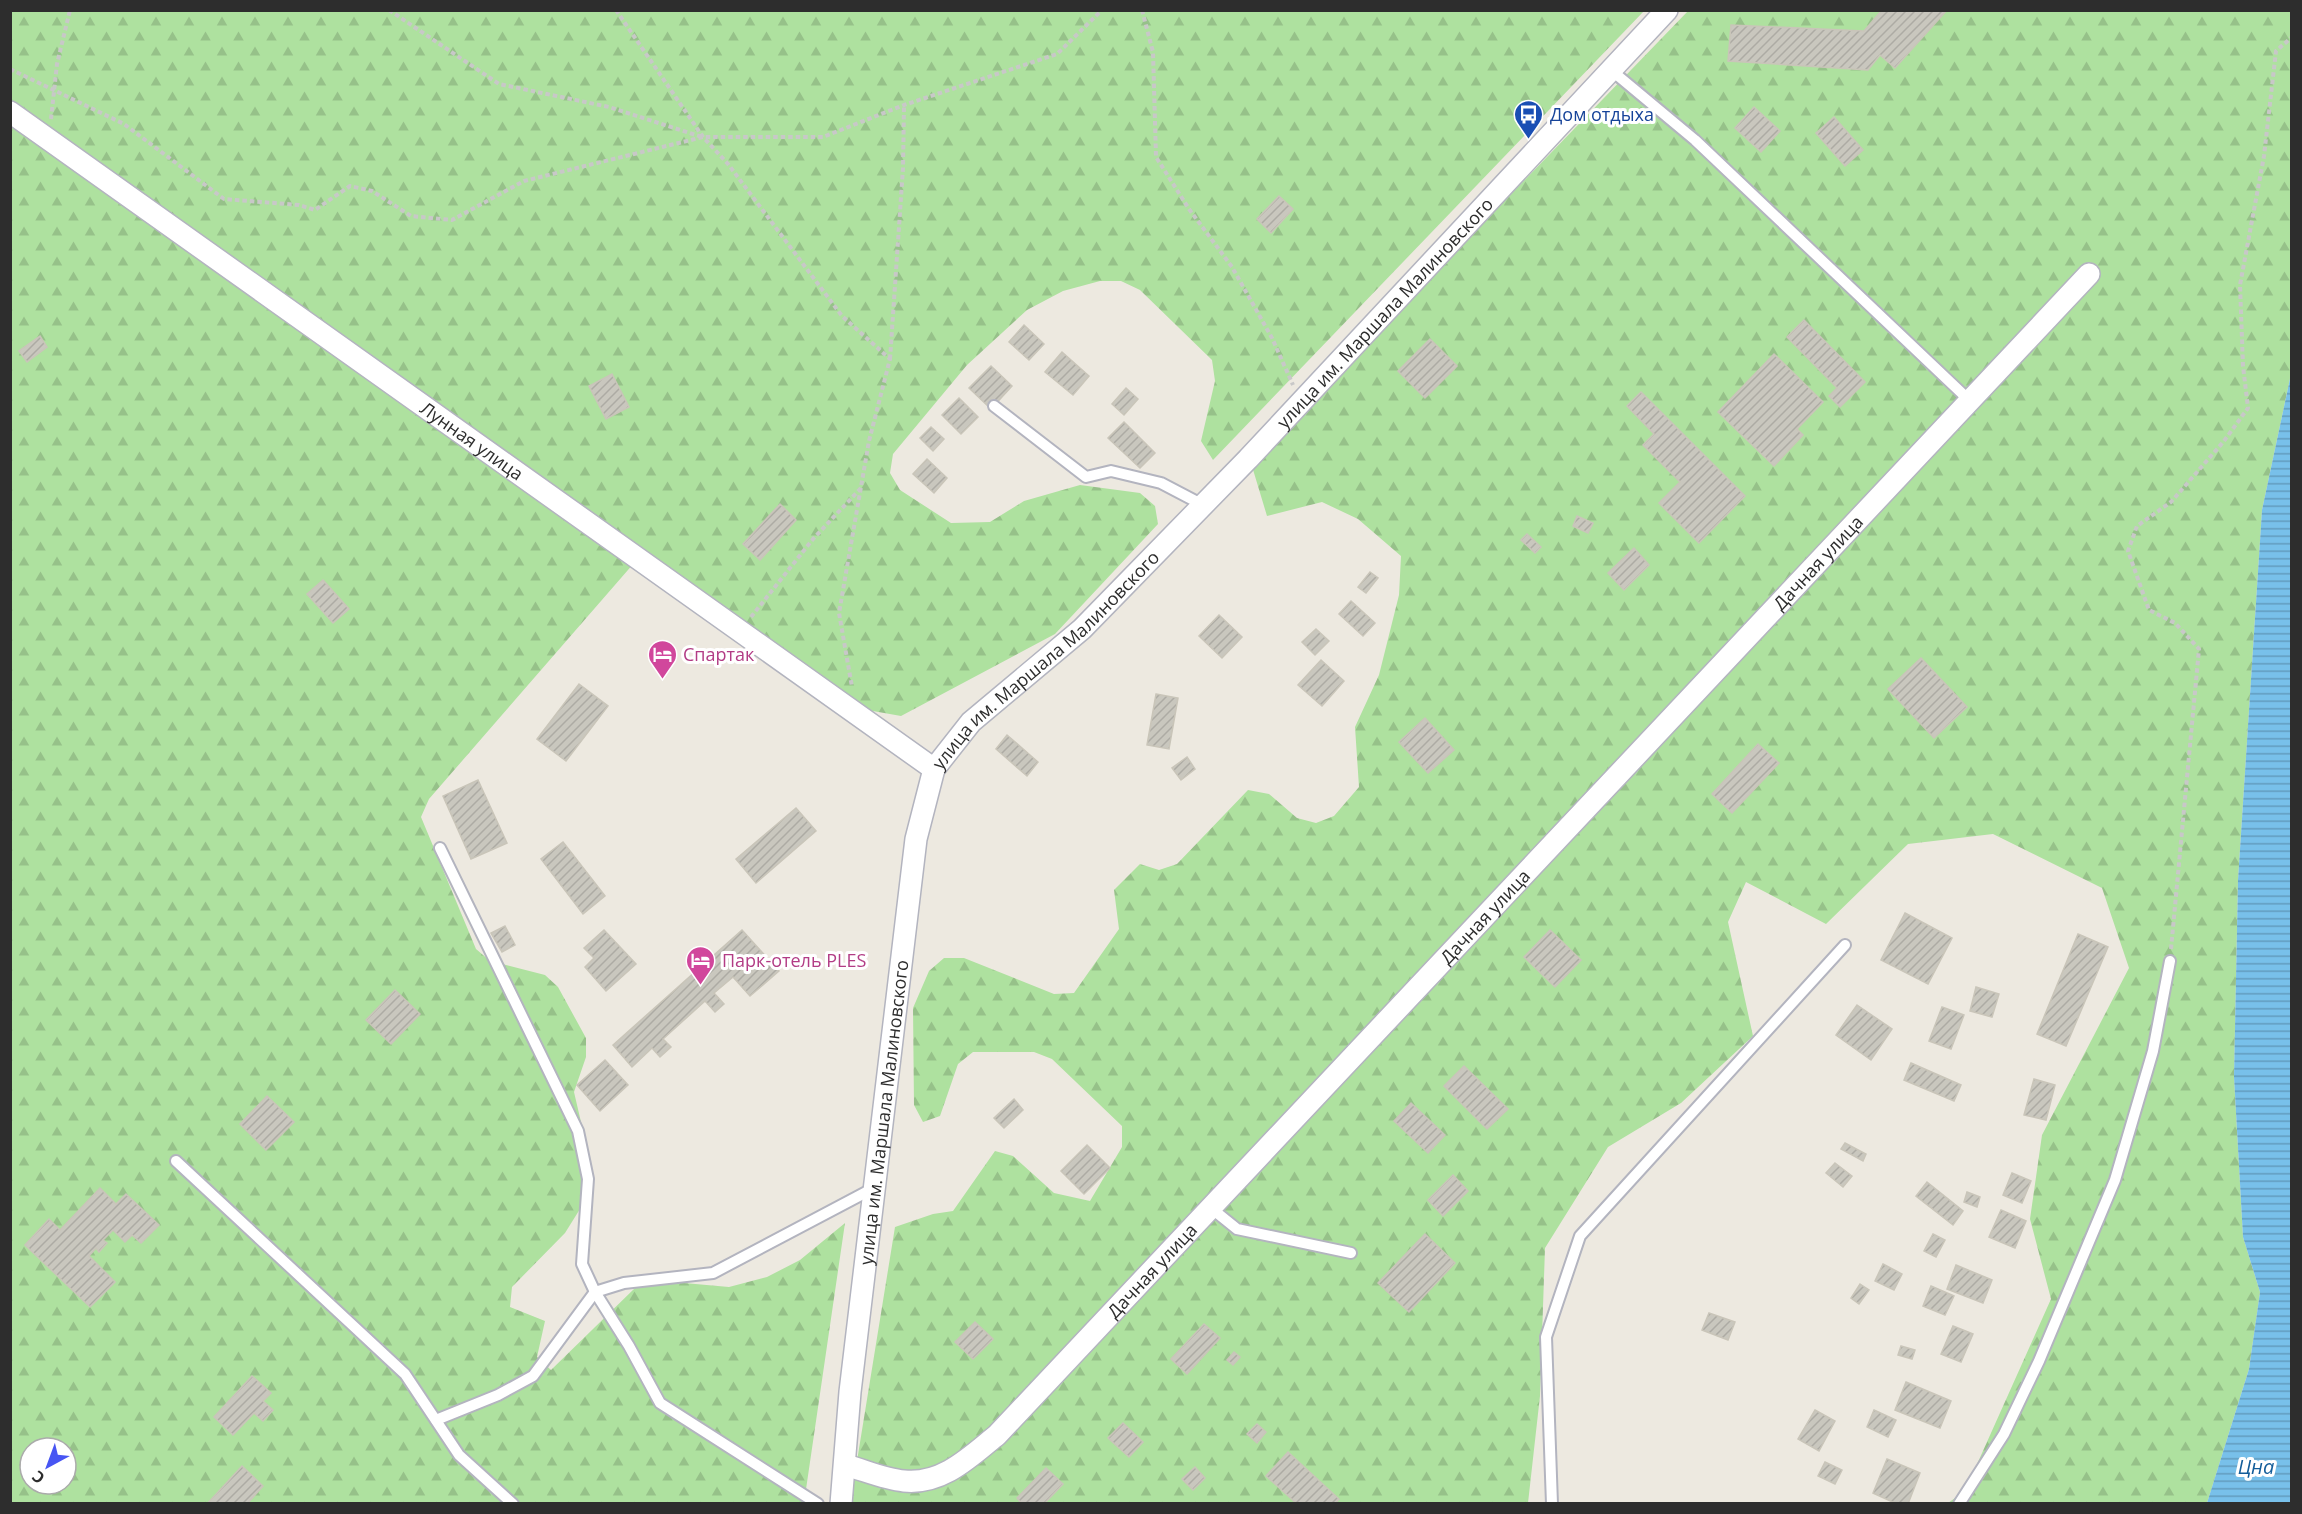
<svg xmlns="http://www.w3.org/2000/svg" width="2302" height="1514" font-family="'Open Sans',sans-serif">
<defs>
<pattern id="forest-firs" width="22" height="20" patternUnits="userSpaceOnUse" patternTransform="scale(1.5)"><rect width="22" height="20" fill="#aee19f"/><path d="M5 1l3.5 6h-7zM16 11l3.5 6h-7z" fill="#96c189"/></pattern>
<pattern id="water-rules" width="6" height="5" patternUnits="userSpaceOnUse" patternTransform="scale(1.5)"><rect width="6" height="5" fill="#78c0ea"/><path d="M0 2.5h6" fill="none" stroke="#639cbe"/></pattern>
<pattern id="building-hatch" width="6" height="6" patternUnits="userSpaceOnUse" patternTransform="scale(1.5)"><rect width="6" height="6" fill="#c9c7be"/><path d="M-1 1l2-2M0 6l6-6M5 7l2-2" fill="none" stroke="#adaba4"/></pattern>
</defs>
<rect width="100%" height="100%" fill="#ede9e0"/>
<g fill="url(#forest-firs)" fill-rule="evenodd">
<path d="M10 11H1644L1213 460 1201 441 1215 381 1212 360 1140 290 1121 281H1100L1063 291 1027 310 967 365 893 454 890 473 900 490 951 523 990 522 1024 501 1080 485 1140 493 1155 506 1158 524 1055 634 901 716 856 708 792 655 748 631 641 555 429 799 421 817 476 949 490 961 545 975 558 987 586 1038V1057L574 1092 591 1165 585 1201 565 1233 512 1287 510 1307 545 1321 537 1357 551 1370 635 1288 673 1282 729 1287 767 1277 800 1260 845 1223 804 1503H11ZM30 1448H66V1484H30Z"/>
<polygon points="1688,11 2291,11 2291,374 2262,510 2238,880 2234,1077 2243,1237 2260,1292 2249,1369 2207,1503 1948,1503 1965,1491 2051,1299 2030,1219 2042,1135 2129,968 2102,888 1993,834 1908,844 1826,924 1746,882 1728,922 1753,1036 1681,1103 1608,1147 1545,1248 1540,1396 1528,1503 850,1504 895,1227 933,1214 953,1211 995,1151 1013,1156 1054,1193 1090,1201 1122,1147 1122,1126 1052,1059 1034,1052 973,1052 958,1064 940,1116 923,1122 914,1105 913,1008 929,971 944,958 964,958 1054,994 1074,993 1119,929 1114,890 1140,864 1159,870 1177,864 1248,790 1269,794 1297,818 1316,823 1334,816 1359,787 1355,727 1379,675 1399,595 1401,556 1358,519 1322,502 1267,516 1251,463"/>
</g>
<polygon fill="url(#water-rules)" points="2291,374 2291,1503 2207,1503 2249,1369 2260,1292 2243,1237 2234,1077 2238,880 2262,510"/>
<g fill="url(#building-hatch)" stroke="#c9c5b9" stroke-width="1.5">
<polygon points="1882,10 1947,10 1895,68 1880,55 1868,70 1728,61 1731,25 1864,31"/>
<polygon points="1754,107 1780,131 1761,152 1735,128"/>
<polygon points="1834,117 1863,150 1845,166 1816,133"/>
<polygon points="1279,196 1293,209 1271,233 1257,219"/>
<polygon points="1804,320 1865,382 1840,407 1829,396 1837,388 1787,337"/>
<polygon points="1024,325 1044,344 1029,360 1009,342"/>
<polygon points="40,336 47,347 27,362 19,351"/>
<polygon points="1430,339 1457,366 1425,398 1398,371"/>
<polygon points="1062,352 1089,376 1073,395 1045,372"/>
<polygon points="1774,354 1823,402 1797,429 1803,435 1774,466 1718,412"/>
<polygon points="991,366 1012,386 991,409 969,388"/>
<polygon points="612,374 629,407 606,419 589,386"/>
<polygon points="1126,388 1138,399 1124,415 1112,404"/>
<polygon points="1641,392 1745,496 1699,543 1659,503 1680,482 1643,445 1654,434 1627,406"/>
<polygon points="959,398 978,417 961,434 942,415"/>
<polygon points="1124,422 1155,453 1140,468 1108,438"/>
<polygon points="931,427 944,439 933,451 920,438"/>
<polygon points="927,459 947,478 934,493 913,474"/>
<polygon points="780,504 796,520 760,560 743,544"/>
<polygon points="1577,516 1593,523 1588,533 1573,526"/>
<polygon points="1527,534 1541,547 1535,553 1521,540"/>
<polygon points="1634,548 1649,565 1624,590 1608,573"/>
<polygon points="1370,572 1378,578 1366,593 1358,587"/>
<polygon points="323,580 349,609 333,623 307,594"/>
<polygon points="1351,601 1375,623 1363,636 1339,614"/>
<polygon points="1219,615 1242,637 1222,658 1199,636"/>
<polygon points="1316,629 1329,641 1315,655 1302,642"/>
<polygon points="1921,658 1967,707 1934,738 1888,689"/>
<polygon points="1321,660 1344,681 1322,706 1298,685"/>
<polygon points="579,684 608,706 566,761 537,739"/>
<polygon points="1156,694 1178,698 1169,749 1147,745"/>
<polygon points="1425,718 1454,750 1428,773 1399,742"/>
<polygon points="1007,735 1038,762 1027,776 996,749"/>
<polygon points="1758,744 1779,763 1732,813 1712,794"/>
<polygon points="1187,757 1195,769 1181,780 1172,768"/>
<polygon points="478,780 507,843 471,859 443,796"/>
<polygon points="796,808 816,831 756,883 736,859"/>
<polygon points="563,842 605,896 583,914 541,859"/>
<polygon points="1905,913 1952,938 1928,984 1881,960"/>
<polygon points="505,926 515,945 502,952 491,933"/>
<polygon points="604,930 636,964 606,991 585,967 594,958 584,948"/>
<polygon points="742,930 779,971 750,996 733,977 714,993 724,1004 715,1012 705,1001 663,1039 671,1047 660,1057 652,1048 632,1067 613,1045"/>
<polygon points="1550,930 1581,960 1555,987 1524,957"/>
<polygon points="2078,934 2108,947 2066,1046 2037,1034"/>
<polygon points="1976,987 1999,994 1992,1017 1970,1011"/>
<polygon points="395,990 420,1014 391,1044 366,1020"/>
<polygon points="1857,1005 1892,1029 1871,1060 1836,1035"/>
<polygon points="1942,1007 1964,1015 1951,1049 1929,1041"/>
<polygon points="605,1060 628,1085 600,1111 577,1085"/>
<polygon points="1911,1063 1961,1085 1954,1101 1904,1080"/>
<polygon points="1464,1066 1508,1109 1487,1129 1444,1086"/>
<polygon points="2034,1079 2055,1085 2046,1120 2024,1115"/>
<polygon points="267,1096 294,1122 266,1150 240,1124"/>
<polygon points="1014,1099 1023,1110 1004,1128 994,1118"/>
<polygon points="1411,1103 1445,1135 1428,1153 1394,1121"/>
<polygon points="1845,1143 1866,1154 1863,1161 1841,1149"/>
<polygon points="1087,1145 1110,1168 1084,1194 1061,1171"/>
<polygon points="1835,1163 1852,1176 1843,1187 1826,1173"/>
<polygon points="2012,1173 2031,1181 2022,1203 2003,1195"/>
<polygon points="1453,1175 1468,1191 1443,1216 1428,1200"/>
<polygon points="1927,1182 1963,1211 1953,1225 1916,1196"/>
<polygon points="100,1188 116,1204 126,1194 159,1225 141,1243 132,1235 125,1242 113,1230 103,1240 107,1243 99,1252 96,1248 89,1256 115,1282 90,1307 25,1245 49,1219 60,1230"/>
<polygon points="1967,1192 1980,1197 1977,1207 1964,1202"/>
<polygon points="2001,1210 2026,1221 2015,1248 1989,1237"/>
<polygon points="1425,1234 1455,1263 1409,1312 1378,1283"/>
<polygon points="1933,1234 1945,1240 1936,1257 1924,1251"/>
<polygon points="1883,1264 1902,1274 1894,1290 1875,1281"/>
<polygon points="1956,1265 1992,1280 1983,1303 1947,1289"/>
<polygon points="1860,1284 1869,1290 1859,1304 1851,1298"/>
<polygon points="1931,1286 1954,1296 1945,1315 1923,1306"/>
<polygon points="1709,1313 1735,1322 1728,1340 1702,1330"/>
<polygon points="975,1322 993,1339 973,1359 955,1342"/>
<polygon points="1204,1324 1220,1338 1187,1374 1171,1359"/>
<polygon points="1953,1326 1973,1334 1961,1362 1941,1354"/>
<polygon points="1901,1346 1915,1350 1912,1359 1898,1355"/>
<polygon points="1234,1352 1240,1357 1233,1365 1227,1360"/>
<polygon points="252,1376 271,1393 263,1401 273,1410 263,1421 254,1413 233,1435 214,1417"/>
<polygon points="1906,1382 1951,1401 1940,1428 1895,1410"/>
<polygon points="1815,1410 1835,1421 1819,1451 1798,1439"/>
<polygon points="1874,1410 1896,1420 1888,1437 1867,1427"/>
<polygon points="1123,1423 1143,1442 1129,1457 1108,1438"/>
<polygon points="1257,1424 1266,1432 1257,1443 1247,1434"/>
<polygon points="1288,1452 1339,1499 1335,1504 1297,1504 1266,1476"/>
<polygon points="1887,1459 1920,1473 1908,1504 1897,1504 1873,1493"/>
<polygon points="1825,1462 1842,1470 1835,1484 1818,1476"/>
<polygon points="242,1466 263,1486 247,1504 207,1504"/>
<polygon points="1195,1467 1205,1478 1193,1490 1182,1479"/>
<polygon points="1046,1468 1063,1484 1044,1504 1022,1504 1017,1498"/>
</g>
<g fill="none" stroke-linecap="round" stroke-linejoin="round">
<defs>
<g id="service">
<polyline points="1611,70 1695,140 1969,400"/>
<polyline points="994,406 1086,477 1111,471 1161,483 1203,505"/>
<polyline points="440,848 578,1131 588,1179 582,1264 595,1292 629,1346 660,1403 818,1504"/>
<polyline points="176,1161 405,1374 459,1455 513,1504"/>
<polyline points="1211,1208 1237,1229 1351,1253"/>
<polyline points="436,1420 498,1395 533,1376 595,1292 624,1283 713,1273 874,1188"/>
<polyline points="1552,1504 1546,1337 1580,1236 1845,945"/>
<polyline points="1959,1504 2004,1434 2039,1361 2115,1180 2153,1051 2170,961"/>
</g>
<g id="minor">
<path id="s1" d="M10 112 934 769"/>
<path id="s2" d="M845 1465C864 1470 884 1479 904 1481 942 1485 970 1457 997 1435L2089 274"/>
<path id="s3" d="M841 1504 850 1392 916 839 934 769 971 722 1082 629 1248 459 1667 10"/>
</g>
</defs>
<use href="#service" stroke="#b3b4bf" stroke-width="14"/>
<use href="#minor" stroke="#b3b4bf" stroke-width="24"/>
<g stroke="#c8c8c8" stroke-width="4" stroke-dasharray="4.5 3" stroke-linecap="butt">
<polyline points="389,10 499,84 609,107 702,137"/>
<polyline points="616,10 703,137 728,164 842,316 890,359 869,441 839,613 852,687"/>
<polyline points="1142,10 1153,52 1156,157 1189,209 1232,267 1272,338 1293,385"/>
<polyline points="10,69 124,124 224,199 299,205 315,210 350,186 372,191 411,216 452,220 524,181 703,137 823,137 904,105 1057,54 1102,10"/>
<polyline points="51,119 57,64 70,10"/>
<polyline points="890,359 903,168 904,106"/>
<polyline points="751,617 813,539 861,488"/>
<polyline points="2171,949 2199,649 2175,623 2149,610 2128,551 2137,526 2171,502 2224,441 2248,408 2243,366 2240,285 2264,156 2276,51 2292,37"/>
</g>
<use href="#service" stroke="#fff" stroke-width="10"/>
<use href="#minor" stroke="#fff" stroke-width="21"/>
</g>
<defs>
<symbol id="bus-pin" viewBox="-11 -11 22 30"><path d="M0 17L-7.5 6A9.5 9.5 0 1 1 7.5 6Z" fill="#1a4fb4" stroke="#fff"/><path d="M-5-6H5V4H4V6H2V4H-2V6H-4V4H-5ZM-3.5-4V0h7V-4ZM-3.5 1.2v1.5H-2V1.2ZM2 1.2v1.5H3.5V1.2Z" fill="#fff"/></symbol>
<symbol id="hotel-pin" viewBox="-11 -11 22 30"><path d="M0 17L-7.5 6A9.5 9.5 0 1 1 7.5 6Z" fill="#d1479c" stroke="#fff"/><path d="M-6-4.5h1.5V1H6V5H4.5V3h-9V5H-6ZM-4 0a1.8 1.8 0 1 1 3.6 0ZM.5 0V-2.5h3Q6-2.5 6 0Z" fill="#fff"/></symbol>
</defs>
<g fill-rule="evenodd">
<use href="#bus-pin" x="1512" y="98" width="33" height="45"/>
<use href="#hotel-pin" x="646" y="638" width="33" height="45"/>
<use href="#hotel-pin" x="684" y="944" width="33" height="45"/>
</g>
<g text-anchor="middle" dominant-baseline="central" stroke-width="6" stroke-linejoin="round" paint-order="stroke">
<g font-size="18" fill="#164399" stroke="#fff" text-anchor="start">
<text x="1550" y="114">Дом отдыха</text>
</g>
<g font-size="18" fill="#2d2d2d" stroke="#fff">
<text stroke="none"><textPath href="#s3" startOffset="1384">улица им. Маршала Малиновского</textPath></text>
<text stroke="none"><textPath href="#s1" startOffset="567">Лунная улица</textPath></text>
<text stroke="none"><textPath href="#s2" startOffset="1366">Дачная улица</textPath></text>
<text stroke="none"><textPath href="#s3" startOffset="898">улица им. Маршала Малиновского</textPath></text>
<text stroke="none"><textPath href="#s2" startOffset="880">Дачная улица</textPath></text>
<text stroke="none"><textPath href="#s3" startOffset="394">улица им. Маршала Малиновского</textPath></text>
<text stroke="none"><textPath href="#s2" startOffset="394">Дачная улица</textPath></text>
</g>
<g font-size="18" fill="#b23c85" stroke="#fff" text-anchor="start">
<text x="683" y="654">Спартак</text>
<text x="722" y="960">Парк-отель PLES</text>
</g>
<g font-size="20" font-style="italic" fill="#135d9a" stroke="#fff">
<text x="2256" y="1466">Цна</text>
</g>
</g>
<rect width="2302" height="1514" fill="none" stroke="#2d2d2d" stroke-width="24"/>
<g transform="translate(48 1466) rotate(221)"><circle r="28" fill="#ffffff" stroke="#ababab" stroke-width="1.5"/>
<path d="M0-4.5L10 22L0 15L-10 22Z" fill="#4755f3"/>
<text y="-9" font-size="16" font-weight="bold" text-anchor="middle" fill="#2d2d2d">С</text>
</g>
</svg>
